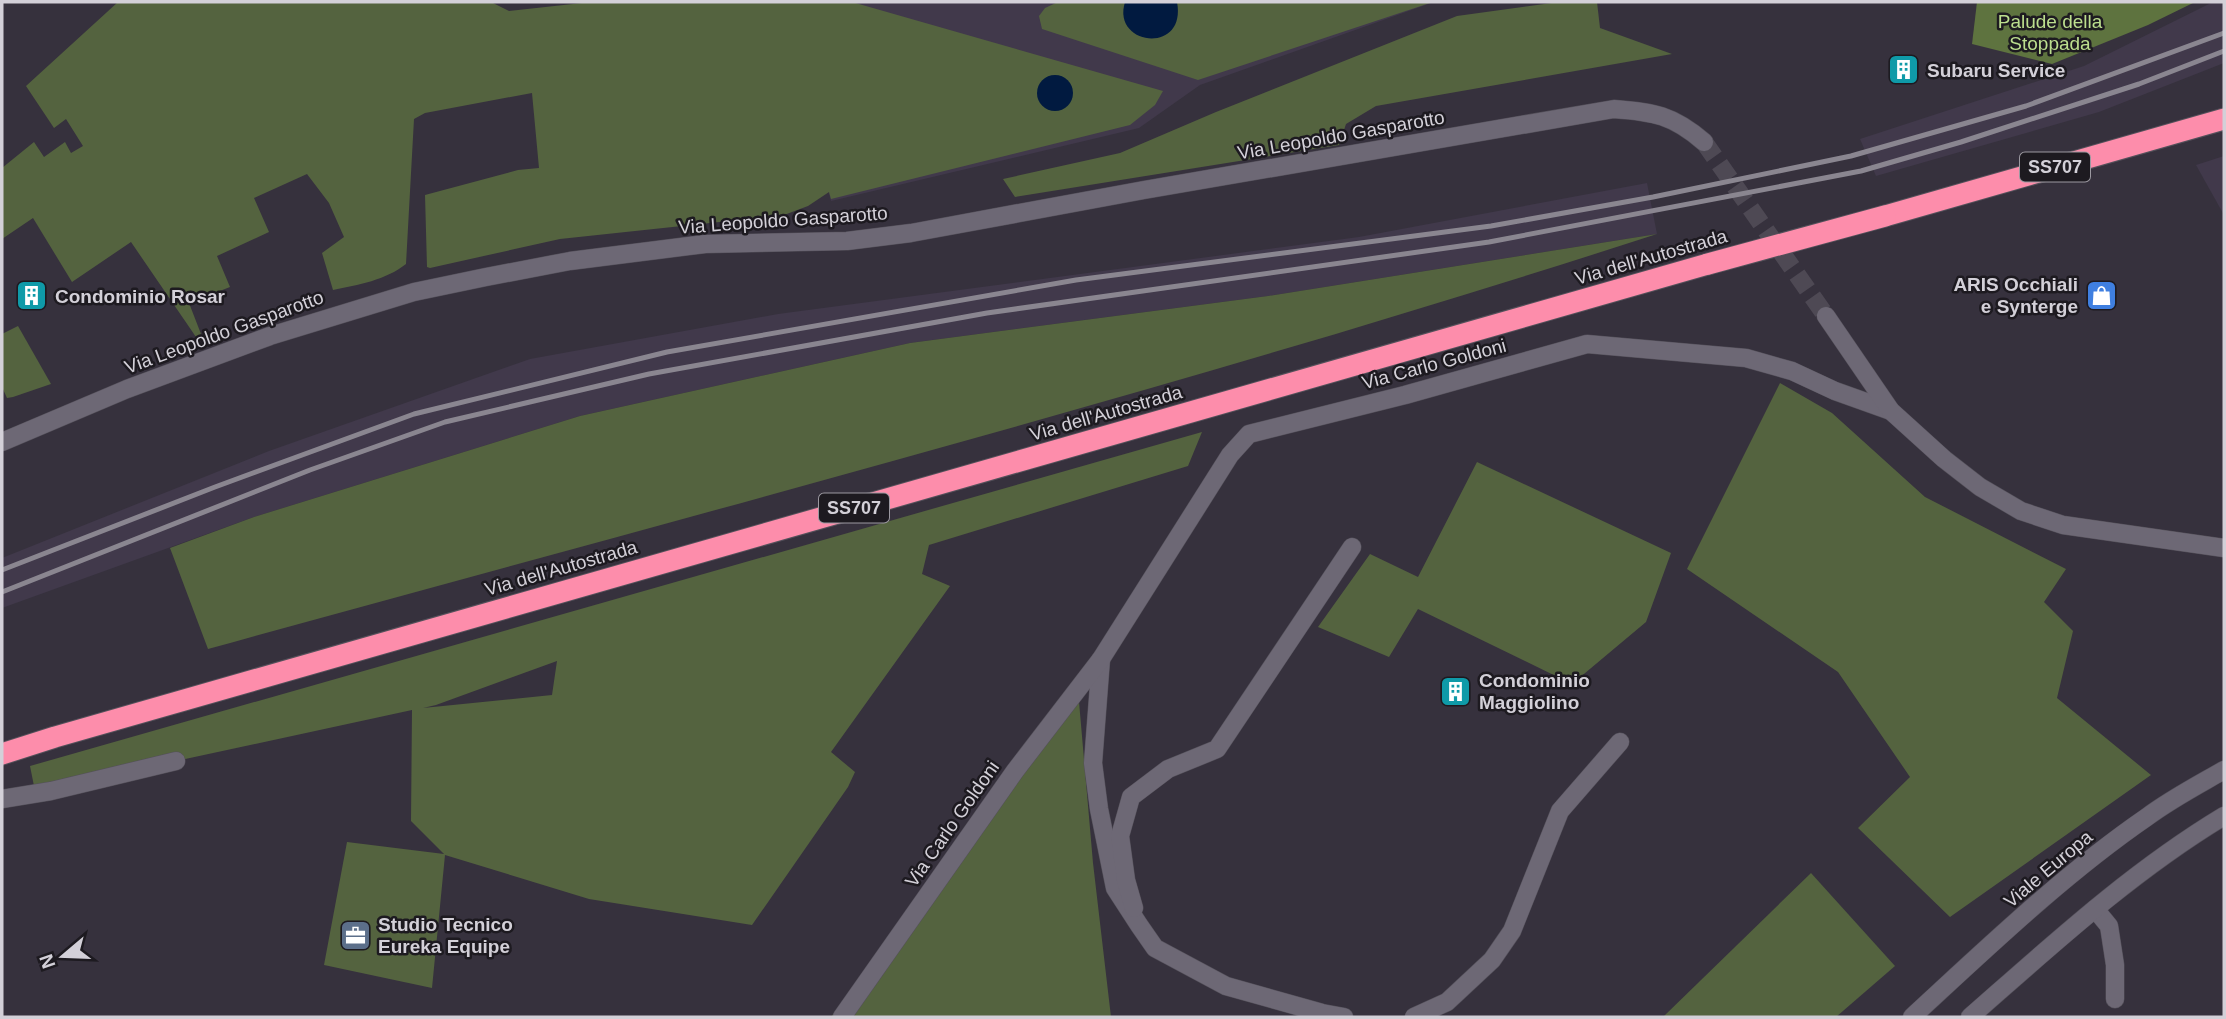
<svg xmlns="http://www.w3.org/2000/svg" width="2226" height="1019" font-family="Arial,sans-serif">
<rect width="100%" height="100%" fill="#36313d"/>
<g fill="#41394b">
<polygon points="774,2 1434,2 1200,85 1139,128 831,201 795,65"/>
<polygon points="2213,2 2224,2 2224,63 2099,112 1876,176 1860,139 2084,66"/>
<polygon points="2224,156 2224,215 2196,165"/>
<polygon points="1647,183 1657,234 1268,296 910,343 580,416 254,517 2,608 2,558 269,451 530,359 778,314 1359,237"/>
</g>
<g fill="#54633f" fill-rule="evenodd">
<path d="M118 2H491L509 11 591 2H852L1163 91 1155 105 1130 125 831 199 829 192 808 206 784 215 560 239 430 268 427 267 425 195 518 170 539 168 532 93 425 113 414 119 406 264C386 280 358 285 333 290L322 253 344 237 329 203 307 174 254 198 269 232 217 256 230 287 189 303 201 334 196 337 131 242 72 282 33 218 2 239V168L34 142 44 157 65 142 71 153 83 146 66 119 54 128 26 86Z"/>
<polygon points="1058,2 1433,2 1198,80 1042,29 1039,16 1045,8"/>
<polygon points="1559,2 1597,2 1600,28 1672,54 1376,106 1346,124 1339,145 1015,197 1003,179 1120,153 1216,112 1457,16"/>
<path d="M1657 234C1179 389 692 515 208 649L170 548 254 517 580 416 910 343 1268 296Z"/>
<polygon points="18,326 51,384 13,397 7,398 2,387 2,334"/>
<polygon points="1780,383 1832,413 1925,497 2066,569 2044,602 2073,631 2057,698 2151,775 1950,917 1858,828 1910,777 1838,672 1687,569"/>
<path d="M1202 432 1188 466 929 545 922 574 950 586 831 752 855 772 848 787 752 925 589 899 445 855 432 988 324 965 347 842 444 854 411 821 412 710 176 761 34 786 30 766ZM557 661 552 695 423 708 436 705Z"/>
<polygon points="1477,462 1671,553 1646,622 1572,684 1418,609 1389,657 1318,627 1370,554 1418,577"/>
<polygon points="1078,690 1093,863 1111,1017 831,1017"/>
<polygon points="1811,873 1895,966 1836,1017 1663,1017"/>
</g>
<polygon fill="#5e733f" points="1977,2 2195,2 2148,25 2052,64 1972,44"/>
<g fill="#011a40">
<path d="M1125 2H1177C1187 55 1111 46 1125 2Z"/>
<circle cx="1055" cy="93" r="18"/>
</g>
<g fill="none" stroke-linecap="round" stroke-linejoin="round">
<polyline stroke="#4e4954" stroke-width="18" stroke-dasharray="18 9" stroke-linecap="butt" points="1704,142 1826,316"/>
<defs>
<g id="street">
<polyline points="1101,659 1093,763 1099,809 1115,888 1139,925 1155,948 1226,986 1322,1013 1344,1017"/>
<polyline points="2,799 51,791 176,761"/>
<polyline points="1134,908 1126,880 1120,836 1131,797 1168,769 1217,749 1352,547"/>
<polyline points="2095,909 2109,926 2115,965 2115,999"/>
<polyline points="842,1017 1015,771 1101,659 1230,455 1249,434 1405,395 1587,344 1746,358 1792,371 1835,391 1891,411"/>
<polyline points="1414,1017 1447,1002 1492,960 1512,931 1560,811 1620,742"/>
</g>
<g id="secondary">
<polyline points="1826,316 1891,411 1944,459 1980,487 2021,511 2063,525 2224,548"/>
<path d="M2 442 127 389 270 336 414 292 486 277 570 261 705 244 847 241 911 233 1144 190 1614 109C1654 112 1673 115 1704 142"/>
<path d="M1912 1017C1987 948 2064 874 2147 817 2171 799 2198 785 2224 770"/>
<path d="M1970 1017C2051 946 2131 872 2224 816"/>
</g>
<g id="highway">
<polyline points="1885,216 2224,119"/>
<polyline points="2,754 55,737 1708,264"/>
</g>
</defs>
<use href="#street" stroke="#54505a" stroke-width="19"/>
<use href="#secondary" stroke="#54505a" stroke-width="19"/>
<use href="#highway" stroke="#54505a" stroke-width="23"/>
<use href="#street" stroke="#6d6875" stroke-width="18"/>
<use href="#secondary" stroke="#6d6875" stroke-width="18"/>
<use href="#highway" stroke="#fd8dab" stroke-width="21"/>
<g stroke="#8a8690" stroke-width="5">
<polyline points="2,570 215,487 414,414 667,352 1076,280 1491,226 1653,197 1851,156 2026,106 2224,33"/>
<polyline points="2,592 310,470 445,422 649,374 987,313 1489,242 1861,171 1961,142 2139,84 2224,51"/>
</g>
<defs>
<polyline id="highway-bridge" points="1708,264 1885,216"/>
</defs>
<use href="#highway-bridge" stroke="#54505a" stroke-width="23" stroke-linecap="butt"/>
<use href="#highway-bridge" stroke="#fd8dab" stroke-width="21"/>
</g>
<defs>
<symbol id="building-square" viewBox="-11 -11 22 22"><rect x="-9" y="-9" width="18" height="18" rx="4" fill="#0f9aa8" stroke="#1d1a20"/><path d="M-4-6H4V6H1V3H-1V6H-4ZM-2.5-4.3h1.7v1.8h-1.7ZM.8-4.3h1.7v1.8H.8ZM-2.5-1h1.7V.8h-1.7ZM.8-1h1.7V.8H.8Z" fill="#fff"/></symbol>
<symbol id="shop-square" viewBox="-11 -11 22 22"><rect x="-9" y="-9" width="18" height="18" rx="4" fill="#3f7fe0" stroke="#1d1a20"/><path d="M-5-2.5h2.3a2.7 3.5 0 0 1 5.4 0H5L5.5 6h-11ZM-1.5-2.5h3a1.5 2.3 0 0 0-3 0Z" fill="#fff"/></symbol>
<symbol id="office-square" viewBox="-11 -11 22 22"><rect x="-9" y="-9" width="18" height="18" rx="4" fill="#5c6f8a" stroke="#1d1a20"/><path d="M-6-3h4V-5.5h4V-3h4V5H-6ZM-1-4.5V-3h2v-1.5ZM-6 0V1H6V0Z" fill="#fff"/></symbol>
</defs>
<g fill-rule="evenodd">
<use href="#building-square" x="1886" y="52" width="35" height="35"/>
<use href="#shop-square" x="2084" y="278" width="35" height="35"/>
<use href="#building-square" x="14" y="278" width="35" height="35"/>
<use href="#building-square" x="1438" y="674" width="35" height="35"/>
<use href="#office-square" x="338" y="918" width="35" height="35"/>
</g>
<g text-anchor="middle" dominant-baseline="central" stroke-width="5" stroke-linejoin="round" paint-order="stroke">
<g fill="#1d1a20" stroke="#9c99a1" stroke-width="2">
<rect x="2020" y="152.5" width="70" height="29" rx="5"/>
<rect x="819" y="493.5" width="70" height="29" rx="5"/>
</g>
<g font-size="18" font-weight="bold" fill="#d3d0d8">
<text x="2055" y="167">SS707</text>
<text x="854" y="508">SS707</text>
</g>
<g font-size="19" fill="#bcde8e" stroke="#1d1a20">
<text x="2050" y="21">Palude della<tspan x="2050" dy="22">Stoppada</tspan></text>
</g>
<g font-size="19" font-weight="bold" fill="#d3d0d8" stroke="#1d1a20" text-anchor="start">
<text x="1927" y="70">Subaru Service</text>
<text x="2078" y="284" text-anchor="end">ARIS Occhiali<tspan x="2078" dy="22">e Synterge</tspan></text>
<text x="55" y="296">Condominio Rosar</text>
<text x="1479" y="680">Condominio<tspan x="1479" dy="22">Maggiolino</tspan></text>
<text x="378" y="924">Studio Tecnico<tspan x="378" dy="22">Eureka Equipe</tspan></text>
</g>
<g font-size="19" fill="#d3d0d8" stroke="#1d1a20">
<text transform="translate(1341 135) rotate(-10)">Via Leopoldo Gasparotto</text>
<text transform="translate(783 220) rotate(-4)">Via Leopoldo Gasparotto</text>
<text transform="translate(1651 257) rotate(-16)">Via dell'Autostrada</text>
<text transform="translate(224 332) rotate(-20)">Via Leopoldo Gasparotto</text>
<text transform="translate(1434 364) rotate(-15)">Via Carlo Goldoni</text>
<text transform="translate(1106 413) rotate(-16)">Via dell'Autostrada</text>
<text transform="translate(561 568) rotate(-16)">Via dell'Autostrada</text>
<text transform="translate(952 824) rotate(-55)">Via Carlo Goldoni</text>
<text transform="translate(2048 869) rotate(-40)">Viale Europa</text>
</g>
</g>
<rect width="2226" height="1019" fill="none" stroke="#d3d0d8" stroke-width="7"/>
<g transform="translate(63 956) rotate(251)" stroke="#1d1a20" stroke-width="5" paint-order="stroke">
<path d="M0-5L12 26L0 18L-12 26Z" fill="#d3d0d8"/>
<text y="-10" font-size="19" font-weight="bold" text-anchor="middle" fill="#d3d0d8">N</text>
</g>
</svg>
